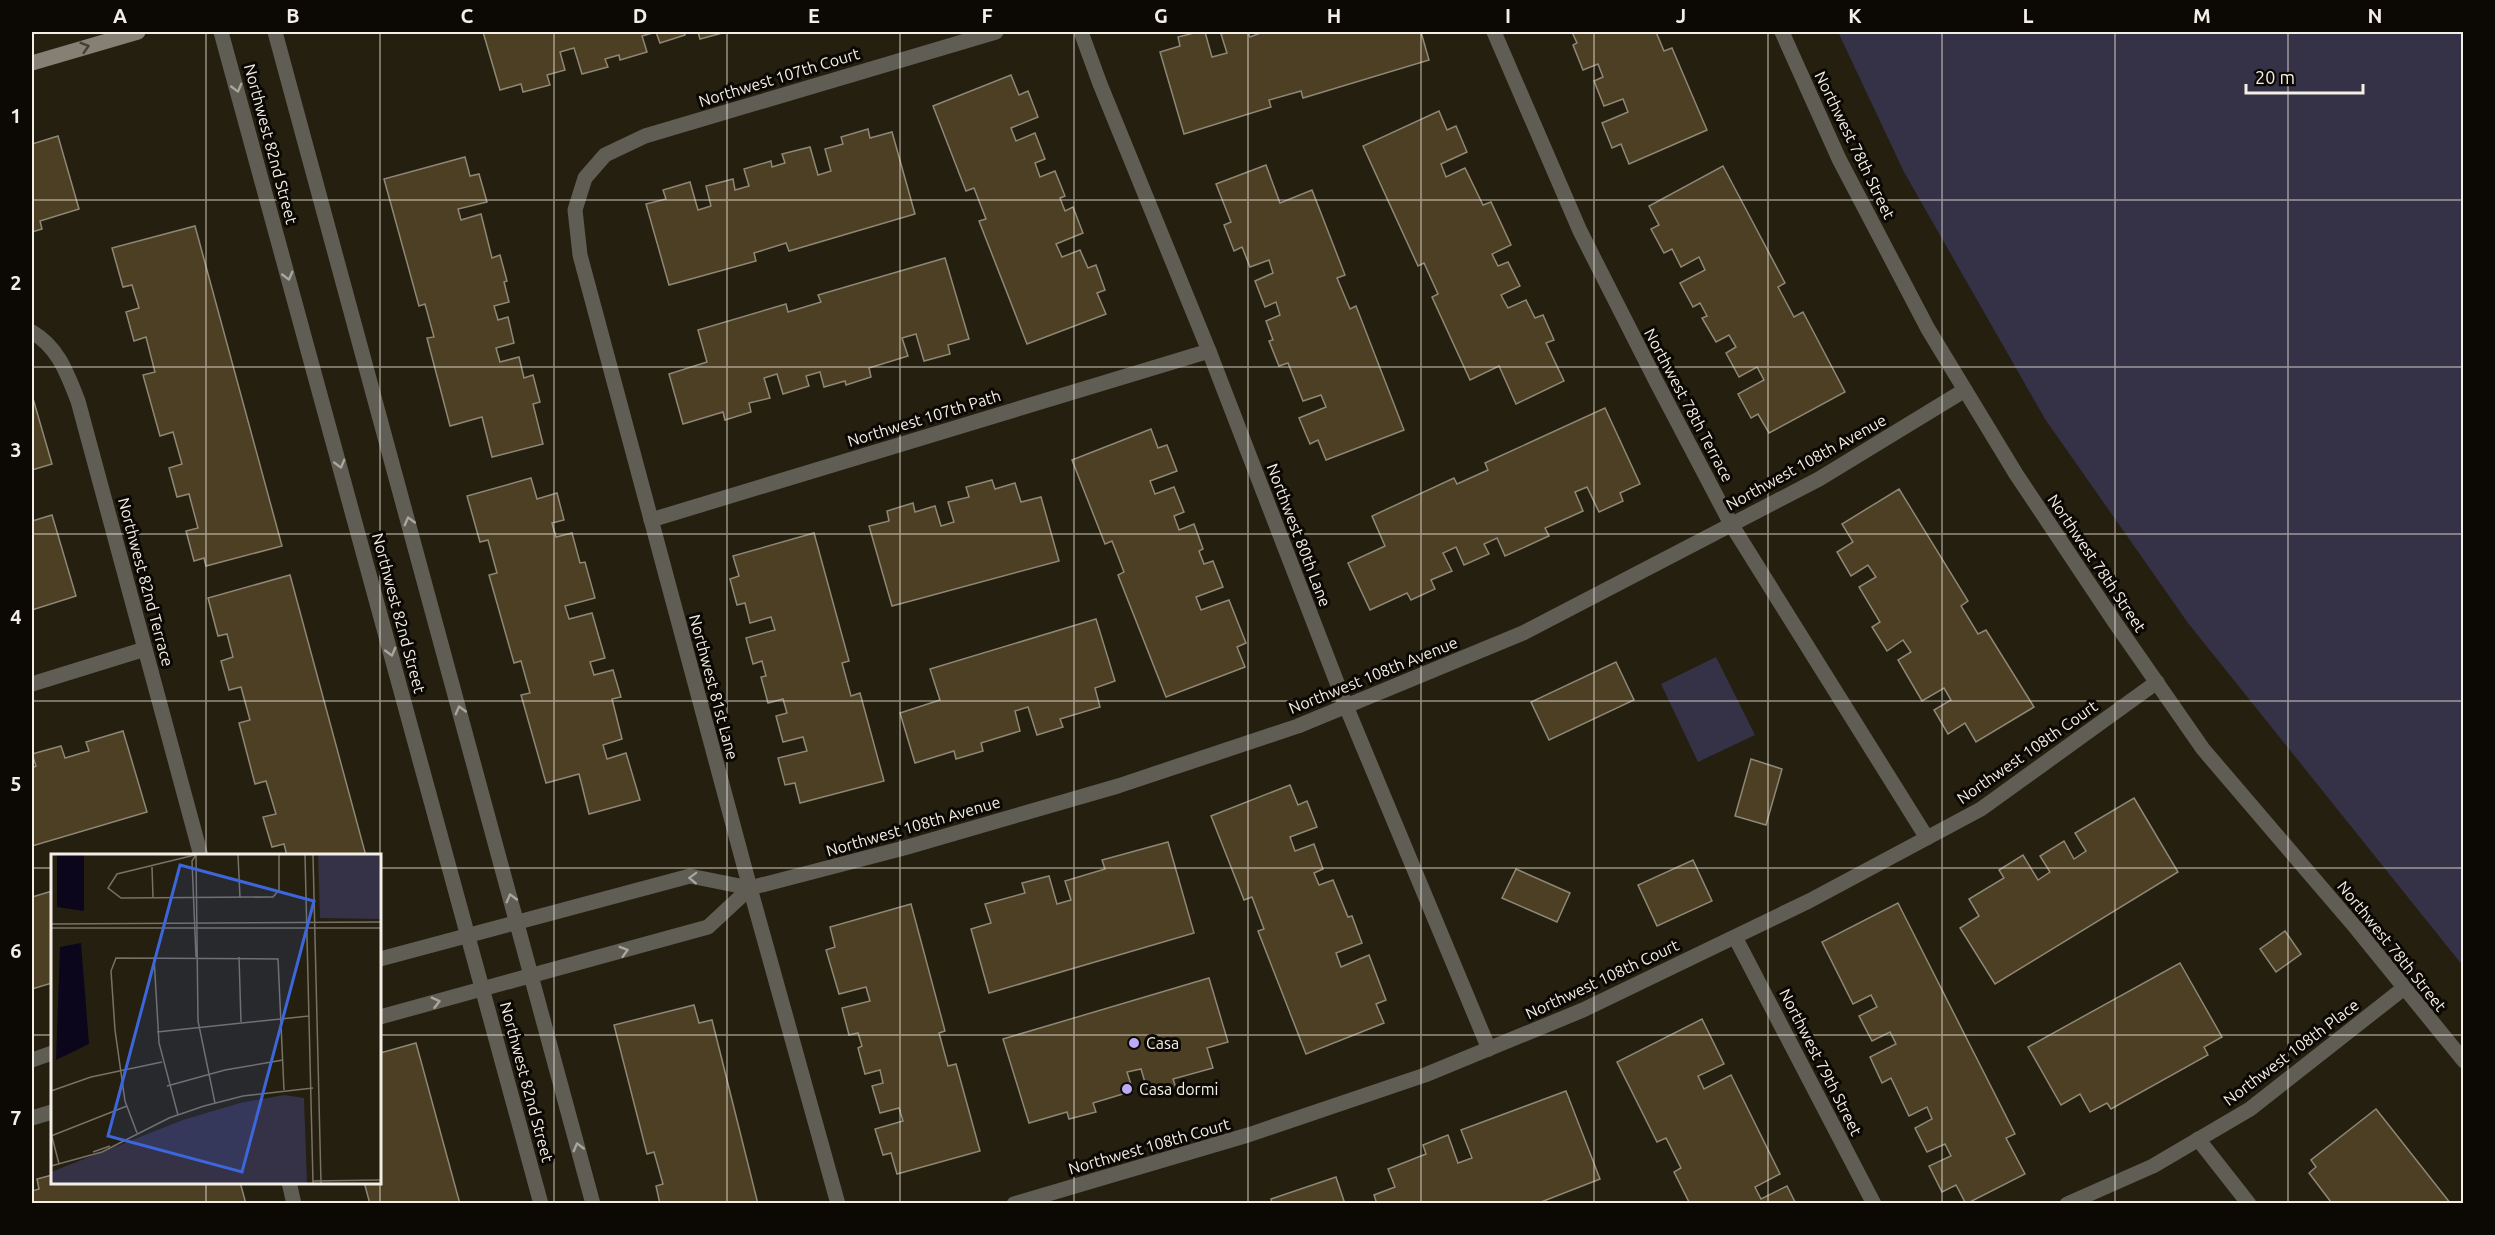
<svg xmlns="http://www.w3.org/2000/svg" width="2495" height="1235" font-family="Ubuntu,sans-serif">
<rect width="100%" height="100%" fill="#251f10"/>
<g fill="#353146">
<polygon points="1838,32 2463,32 2463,966 2188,623 2045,419 1904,172"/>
<polygon points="1716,657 1755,735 1698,762 1661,684"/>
</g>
<g fill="#4c3f23" stroke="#8e8775" stroke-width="1.5">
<polygon points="483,32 684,32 685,35 660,43 656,32 642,36 647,52 620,60 619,55 605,59 608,67 582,74 574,48 560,52 565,70 547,75 550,85 523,92 521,84 500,90"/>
<polygon points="698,32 726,32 700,39"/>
<polygon points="1198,32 1205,32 1212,57 1227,53 1221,34 1228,32 1248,32 1250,37 1263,32 1421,32 1429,60 1303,98 1301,91 1269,100 1271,107 1184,134 1160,52 1180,46 1178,37"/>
<polygon points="1572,32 1656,32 1664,51 1672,48 1707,130 1629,164 1621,144 1612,148 1602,123 1628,112 1623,99 1604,106 1594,81 1603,77 1598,64 1583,70 1573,45 1577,43"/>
<polygon points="1011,75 1019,95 1028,91 1038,117 1011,128 1016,141 1035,133 1045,159 1035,163 1040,177 1055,171 1065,196 1060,198 1065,211 1073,207 1083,233 1056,244 1062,257 1080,250 1088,268 1096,265 1105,290 1097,293 1106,314 1027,344 979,221 986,219 974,188 966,191 933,106"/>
<polygon points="1439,111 1447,130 1456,126 1467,152 1441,164 1446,177 1465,168 1483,205 1491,202 1511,245 1492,254 1498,266 1508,262 1520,286 1501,295 1508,308 1526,300 1535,318 1543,315 1554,340 1546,343 1564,381 1516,404 1499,366 1470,380 1432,297 1438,294 1424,263 1418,266 1363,146"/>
<polygon points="868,129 870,138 892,132 915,214 789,251 786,243 754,253 756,261 669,285 646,204 666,199 663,190 690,182 698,210 711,206 706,186 733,179 735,190 749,186 744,169 771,161 772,167 785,163 782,154 810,147 818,175 831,171 825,149 843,144 841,137"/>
<polygon points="58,136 79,209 40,221 42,229 32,232 32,144"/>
<polygon points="465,157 470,176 479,174 487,202 458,209 461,220 481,214 492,258 500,255 507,281 504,282 509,302 494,306 498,320 508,317 514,343 496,348 500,362 519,357 524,378 533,375 540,402 533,404 543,444 492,457 482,417 450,426 427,338 434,337 425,304 419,306 384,179"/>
<polygon points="1266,165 1280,203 1312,190 1345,275 1337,278 1350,309 1356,306 1404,430 1326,460 1318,440 1310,444 1299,418 1326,407 1321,395 1303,401 1288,363 1279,366 1269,341 1273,340 1266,321 1280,315 1276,302 1265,307 1255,281 1273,273 1269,260 1250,267 1242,247 1234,251 1224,225 1231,222 1216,184"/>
<polygon points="1723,166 1785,283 1778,287 1794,317 1803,312 1845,392 1769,433 1758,414 1751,418 1738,394 1764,380 1757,367 1739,377 1726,353 1736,347 1729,335 1716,342 1702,318 1707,316 1700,303 1693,307 1680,283 1705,270 1699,257 1681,267 1672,249 1664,253 1651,229 1659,225 1649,206"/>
<polygon points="195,226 282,546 206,566 204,558 194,561 186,531 198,528 189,494 177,497 169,468 182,464 173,432 160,436 143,375 155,372 146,337 134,341 126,312 139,308 132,285 123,287 112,248"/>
<polygon points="945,258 969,339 948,345 950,354 924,361 916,334 902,338 908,356 869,368 871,377 846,385 845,381 824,387 820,372 806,376 809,386 783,394 777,374 764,378 770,398 749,403 751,412 725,420 723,412 683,424 669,374 707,362 698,330 786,304 788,312 821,302 818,295"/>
<polygon points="32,395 52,464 32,470"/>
<polygon points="1605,408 1640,484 1620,493 1623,501 1599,512 1587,487 1575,492 1583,511 1545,528 1549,536 1505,556 1497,538 1484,544 1489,554 1464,565 1456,547 1443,553 1452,571 1431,580 1435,589 1411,600 1407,593 1370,610 1348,563 1385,546 1372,516 1454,478 1457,484 1488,470 1485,463"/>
<polygon points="1151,429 1158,448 1167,445 1177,471 1150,481 1155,494 1174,487 1184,512 1174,516 1179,530 1194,524 1203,549 1199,551 1204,564 1213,561 1223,587 1196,597 1201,610 1229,600 1246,643 1237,647 1245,667 1166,697 1118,575 1124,572 1112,541 1105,544 1072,460"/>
<polygon points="531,478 537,499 557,493 564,520 552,523 556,537 572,533 580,563 585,562 595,598 565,606 569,619 592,613 605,658 590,662 594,675 613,670 621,697 612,699 622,739 603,745 607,759 626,753 640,800 589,814 579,774 546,783 521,695 530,693 521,661 514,663 489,575 497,573 488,540 480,542 467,496"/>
<polygon points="992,480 995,489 1015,483 1021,502 1041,497 1059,561 892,606 869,526 889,521 887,511 913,503 915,512 935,506 941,526 954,522 948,502 969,497 966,487"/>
<polygon points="1899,489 1968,601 1961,606 1978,634 1986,630 2034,707 1976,742 1965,723 1948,734 1934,710 1951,700 1944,688 1922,701 1898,660 1911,652 1903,640 1887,651 1872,627 1880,622 1859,587 1876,577 1868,565 1851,576 1837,552 1853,542 1842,524"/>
<polygon points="52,515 76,596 32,610 32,521"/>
<polygon points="814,533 849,661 842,663 851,696 860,693 884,781 800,803 795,783 785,785 778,758 807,751 803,737 783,742 776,716 787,713 783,699 768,703 761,677 766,676 762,661 753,664 746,638 775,630 771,617 750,623 745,603 737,605 730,579 739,576 733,556"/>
<polygon points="290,575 366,856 287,856 284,844 272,847 263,817 276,814 266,781 255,784 239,723 250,720 241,687 229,690 221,661 233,657 227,634 218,636 208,598"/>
<polygon points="1096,619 1115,681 1095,688 1100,707 1060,719 1063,727 1037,735 1028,707 1015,711 1020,731 981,743 983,751 956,759 954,751 915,763 900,713 940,700 930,669"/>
<polygon points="1616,662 1634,700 1549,740 1531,702"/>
<polygon points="123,731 147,812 32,846 32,768 36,766 32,754 61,746 65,758 89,751 86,742"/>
<polygon points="1751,759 1782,769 1766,825 1735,816"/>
<polygon points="1290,785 1298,805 1307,801 1317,827 1290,837 1295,851 1314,844 1323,869 1314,873 1319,885 1333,880 1348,917 1352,916 1362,943 1336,953 1341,967 1369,955 1386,1000 1376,1004 1384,1023 1306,1054 1258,931 1264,929 1252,897 1244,900 1211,816"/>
<polygon points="2134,798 2178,872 1995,984 1960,928 1979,916 1969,899 2004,878 1999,870 2023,855 2038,880 2050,872 2040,856 2064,841 2074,859 2086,851 2075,833"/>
<polygon points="1168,842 1194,933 989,993 971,929 991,923 985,904 1025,893 1022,883 1049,876 1057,904 1071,900 1065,881 1105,869 1102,860"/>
<polygon points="1693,860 1712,901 1657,926 1638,885"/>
<polygon points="1516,869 1570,893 1557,922 1502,898"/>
<polygon points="52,891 52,983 32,989 32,897"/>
<polygon points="1898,903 2015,1134 2006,1138 2025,1174 1966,1204 1956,1185 1942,1192 1929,1166 1951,1156 1945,1144 1927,1152 1915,1128 1932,1119 1927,1107 1909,1116 1891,1078 1882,1083 1870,1057 1896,1044 1890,1032 1872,1041 1859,1016 1877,1007 1871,995 1853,1004 1822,942"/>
<polygon points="911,904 945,1031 939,1033 948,1066 956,1064 980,1151 897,1174 891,1153 883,1155 875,1129 903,1121 899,1108 880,1113 872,1086 883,1083 880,1070 865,1074 858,1048 862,1046 858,1033 849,1035 842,1008 870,1001 866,987 839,994 826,950 835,947 830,927"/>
<polygon points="2285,931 2301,954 2276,972 2260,949"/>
<polygon points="2180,963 2222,1037 2204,1047 2208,1055 2111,1109 2107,1103 2090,1112 2080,1094 2061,1105 2028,1047"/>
<polygon points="1209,978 1228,1042 1207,1048 1213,1068 1173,1079 1176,1088 1149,1096 1141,1069 1127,1072 1133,1091 1093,1103 1096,1112 1069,1119 1067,1112 1029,1123 1003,1039"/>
<polygon points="694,1005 699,1023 712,1020 758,1204 660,1204 656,1186 663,1184 654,1152 647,1154 614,1025"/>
<polygon points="1702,1019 1724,1064 1698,1076 1704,1089 1731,1075 1780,1174 1755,1187 1761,1199 1787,1186 1796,1204 1690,1204 1674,1172 1681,1168 1666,1138 1657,1142 1617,1062"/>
<polygon points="416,1043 460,1204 370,1204 364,1182 380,1182 380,1053"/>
<polygon points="1566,1091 1600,1179 1536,1204 1377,1204 1374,1195 1395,1187 1388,1169 1426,1154 1423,1145 1448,1135 1458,1163 1472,1158 1461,1130"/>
<polygon points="2376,1109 2451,1204 2330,1204 2331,1202 2309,1173 2316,1167 2311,1160"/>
<polygon points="52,1175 52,1182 240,1182 246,1204 32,1204 32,1191 39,1189 37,1179"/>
<polygon points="1336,1177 1345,1204 1272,1204 1271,1199"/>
</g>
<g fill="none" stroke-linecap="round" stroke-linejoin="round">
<g stroke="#605d55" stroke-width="15">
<polyline points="1081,32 1100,84 1209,351 1346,706 1489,1049"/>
<polyline points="1494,32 1580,231 1657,383 1731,524 1927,838"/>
<polyline points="1782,32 1839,159 1928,329 2016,474 2114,621 2203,749 2356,928 2464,1061"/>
<path d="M32 332C58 347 67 373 78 401L201 856"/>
<polyline points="651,520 1209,351"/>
<polyline points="32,684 145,649"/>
<polyline points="1735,937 1874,1204"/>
<polyline points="380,959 690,876 750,888 904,848 1118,786 1298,726 1523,633 1819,479 1965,390"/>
<polyline points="380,1017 708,927 750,888"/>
<polyline points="32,1060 52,1053"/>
<polyline points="32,1118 52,1112"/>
<polyline points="2198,1139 2249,1204"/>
<polyline points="289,1182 294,1204"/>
<polyline points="838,1204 750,888 580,255 575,210 585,178 605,155 645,136 996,32"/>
<polyline points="1014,1204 1248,1135 1425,1075 1583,1010 1809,901 1981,809 2157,682"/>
<polyline points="2067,1204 2153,1166 2250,1109 2404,988"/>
</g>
<g stroke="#605d55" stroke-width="15">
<polyline points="221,32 541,1204"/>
<polyline points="275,32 593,1204"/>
</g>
<polyline stroke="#858074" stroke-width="15" points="32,63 138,32"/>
</g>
<defs><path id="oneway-chevron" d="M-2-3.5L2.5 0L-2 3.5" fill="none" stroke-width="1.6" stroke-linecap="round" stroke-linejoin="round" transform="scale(1.5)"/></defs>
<use stroke="#423f36" href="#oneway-chevron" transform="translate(85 47) rotate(-17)"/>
<g stroke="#aaa69e">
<use href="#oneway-chevron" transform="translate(237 88) rotate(75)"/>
<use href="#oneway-chevron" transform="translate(288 276) rotate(75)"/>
<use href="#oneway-chevron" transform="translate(340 464) rotate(75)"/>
<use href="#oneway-chevron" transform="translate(409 521) rotate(-105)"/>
<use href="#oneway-chevron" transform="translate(391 652) rotate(75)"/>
<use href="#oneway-chevron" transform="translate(460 710) rotate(-105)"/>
<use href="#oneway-chevron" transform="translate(693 878) rotate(-178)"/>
<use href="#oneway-chevron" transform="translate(511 898) rotate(-105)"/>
<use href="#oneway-chevron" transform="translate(624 951) rotate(-16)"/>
<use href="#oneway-chevron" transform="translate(436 1002) rotate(-15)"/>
<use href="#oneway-chevron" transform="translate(578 1147) rotate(-105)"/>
</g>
<path fill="none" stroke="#f4efe6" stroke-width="1.5" stroke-opacity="0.55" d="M206 32V856M380 32V1204M554 32V1204M727 32V1204M900 32V1204M1074 32V1204M1248 32V1204M1421 32V1204M1594 32V1204M1768 32V1204M1942 32V1204M2115 32V1204M2288 32V1204M32 200H2464M32 367H2464M32 534H2464M32 701H2464M32 868H52M380 868H2464M32 1035H52M380 1035H2464M206 1182V1204"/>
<g fill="#baaaf7" stroke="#0c0904" stroke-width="2">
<circle cx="1134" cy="1043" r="6"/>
<circle cx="1127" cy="1089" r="6"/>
</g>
<g text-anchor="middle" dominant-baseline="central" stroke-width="6" stroke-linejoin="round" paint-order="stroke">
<g font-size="16" fill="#f4efe6" stroke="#0c0904">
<text transform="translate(779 77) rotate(-17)">Northwest 107th Court</text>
<text transform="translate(271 144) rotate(75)">Northwest 82nd Street</text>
<text transform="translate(1855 145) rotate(64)">Northwest 78th Street</text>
<text transform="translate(1689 405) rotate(62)">Northwest 78th Terrace</text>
<text transform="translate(924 418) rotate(-17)">Northwest 107th Path</text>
<text transform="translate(1806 462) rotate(-29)">Northwest 108th Avenue</text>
<text transform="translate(1299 535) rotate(69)">Northwest 80th Lane</text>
<text transform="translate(2097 563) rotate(56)">Northwest 78th Street</text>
<text transform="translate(146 582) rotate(75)">Northwest 82nd Terrace</text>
<text transform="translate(399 613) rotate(75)">Northwest 82nd Street</text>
<text transform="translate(1373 675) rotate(-22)">Northwest 108th Avenue</text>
<text transform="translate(714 687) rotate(75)">Northwest 81st Lane</text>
<text transform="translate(2027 752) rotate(-35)">Northwest 108th Court</text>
<text transform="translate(913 826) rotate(-16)">Northwest 108th Avenue</text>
<text transform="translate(2392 946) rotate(51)">Northwest 78th Street</text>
<text transform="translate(1602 979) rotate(-25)">Northwest 108th Court</text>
<text transform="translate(2291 1052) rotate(-37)">Northwest 108th Place</text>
<text transform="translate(1821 1062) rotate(63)">Northwest 79th Street</text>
<text transform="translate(527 1082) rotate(75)">Northwest 82nd Street</text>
<text transform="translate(1149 1146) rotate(-16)">Northwest 108th Court</text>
</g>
<g font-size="16" fill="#f4efe6" stroke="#0c0904" text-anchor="start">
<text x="1146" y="1043">Casa</text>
<text x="1139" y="1089">Casa dormi</text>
</g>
</g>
<g transform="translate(51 854)">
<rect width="330" height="330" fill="#251f10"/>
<path d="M267 1H330V65L269 64ZM233 241 253 244 256 329H0V318L132 266 189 249Z" fill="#353146"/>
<path d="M6 1H33V57L6 53ZM30 89 38 190 5 206 9 93Z" fill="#0c061c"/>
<path fill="none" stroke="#787266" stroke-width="1.5" d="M144 1 66 20 57 34 70 44 222 43 228 36V1M145 1 147 167 164 249M145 1 141 7 145 103M187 1 189 44M254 1 262 329M262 1 270 329M101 13 102 44M0 70 330 68M0 74H330M103 103 108 189 127 261M188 103 190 168M106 178 258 162M116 232 174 216 232 206M0 237 40 223 111 208M0 279 8 310M86 279 74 247 64 176 60 117 65 104 227 105 233 236M0 282 76 252M42 298 59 292M0 312 51 298 118 264 153 252 192 242 262 234M262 327 330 326"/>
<path fill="#3d66da" fill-opacity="0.15" stroke="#3d66da" stroke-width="3" d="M129 11 263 47 191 318 57 282Z"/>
<rect width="330" height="330" fill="none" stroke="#f4efe6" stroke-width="3"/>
</g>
<rect width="2495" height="1235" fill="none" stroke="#0c0904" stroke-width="66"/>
<path d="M2246 84v9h117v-9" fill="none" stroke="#f4efe6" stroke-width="3"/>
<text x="2255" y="84" font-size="18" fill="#f4efe6" stroke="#0c0904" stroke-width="4.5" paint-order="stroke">20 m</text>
<rect x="33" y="33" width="2429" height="1169" fill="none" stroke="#f4efe6" stroke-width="2"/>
<g font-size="20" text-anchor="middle" font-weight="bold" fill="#f4efe6">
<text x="120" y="23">A</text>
<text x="293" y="23">B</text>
<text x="467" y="23">C</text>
<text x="640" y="23">D</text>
<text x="814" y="23">E</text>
<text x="987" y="23">F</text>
<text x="1161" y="23">G</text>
<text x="1334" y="23">H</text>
<text x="1508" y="23">I</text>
<text x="1681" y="23">J</text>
<text x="1855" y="23">K</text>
<text x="2028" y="23">L</text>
<text x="2202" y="23">M</text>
<text x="2375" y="23">N</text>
<text x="16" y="123">1</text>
<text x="16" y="290">2</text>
<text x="16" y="457">3</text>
<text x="16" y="624">4</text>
<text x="16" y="791">5</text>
<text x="16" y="958">6</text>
<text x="16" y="1125">7</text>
</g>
</svg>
